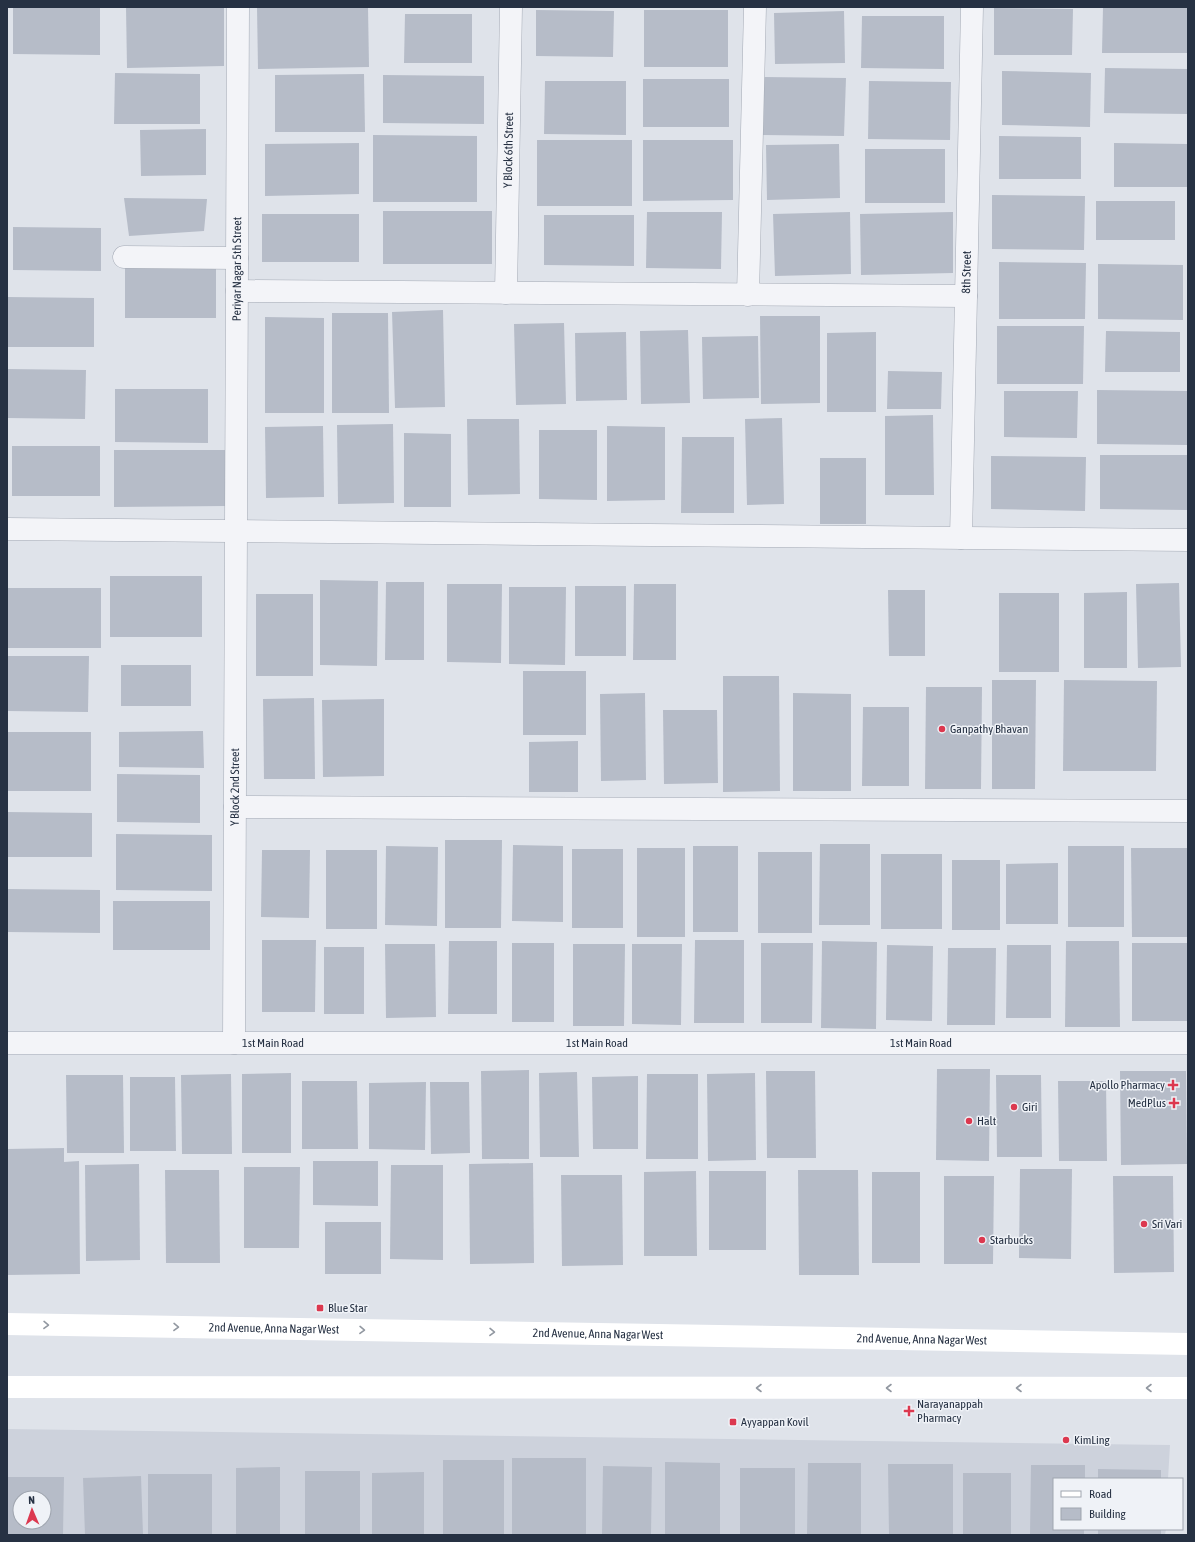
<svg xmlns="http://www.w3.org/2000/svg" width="1195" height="1542" font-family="'Asap Condensed',sans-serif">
<rect width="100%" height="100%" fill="#dfe3ea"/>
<path fill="#cdd2dc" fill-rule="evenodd" d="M7 1429 1170 1445 1168 1479H1054V1529H1166L1165 1535H7ZM20 1498H44V1522H20Z"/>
<g fill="#b6bcc8" fill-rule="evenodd">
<polygon points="13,7 100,7 100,55 13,54"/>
<polygon points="126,7 224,7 224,66 127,68"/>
<polygon points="257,7 368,7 369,67 258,69"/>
<polygon points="1103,7 1188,7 1188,53 1102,53"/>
<polygon points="994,8 1073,9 1072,55 994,55"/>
<polygon points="536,10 614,11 613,57 536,56"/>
<rect x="644" y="10" width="84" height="57"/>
<polygon points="844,11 845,63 775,64 774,13"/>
<polygon points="405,14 472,14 472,63 404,63"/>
<polygon points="862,16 944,16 944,69 861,68"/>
<polygon points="1105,68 1188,69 1188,114 1104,113"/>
<polygon points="1002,71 1091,73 1090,127 1002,125"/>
<polygon points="115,73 200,74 200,124 114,124"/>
<polygon points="364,74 365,132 275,132 275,75"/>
<polygon points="383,75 484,76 484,124 383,123"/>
<polygon points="764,77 846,78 844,136 763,135"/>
<rect x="643" y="79" width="86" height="48"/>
<polygon points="545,81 626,81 626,135 544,134"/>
<polygon points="869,81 951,82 950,140 868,139"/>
<polygon points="206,129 206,175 141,176 140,130"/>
<polygon points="373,135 477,136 477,202 373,202"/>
<polygon points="999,136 1081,137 1081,179 999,179"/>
<rect x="537" y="140" width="95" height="66"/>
<polygon points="643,140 733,140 733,200 643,201"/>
<polygon points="359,143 359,194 265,196 265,144"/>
<polygon points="1114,143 1188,144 1188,187 1114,187"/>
<polygon points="839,144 840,198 767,200 766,145"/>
<rect x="865" y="149" width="80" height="54"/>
<polygon points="992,195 1085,196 1084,250 992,249"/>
<polygon points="124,198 207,199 204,231 129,236"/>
<rect x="1096" y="201" width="79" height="39"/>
<rect x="383" y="211" width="109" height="53"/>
<polygon points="647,212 722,212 721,269 646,268"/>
<polygon points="850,212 851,274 775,276 773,214"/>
<polygon points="953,212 953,273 861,275 860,214"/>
<rect x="262" y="214" width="97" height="48"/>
<polygon points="544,215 634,215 634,266 544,265"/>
<polygon points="13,227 101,228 101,271 13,270"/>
<polygon points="999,262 1086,263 1085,319 999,319"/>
<polygon points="1098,264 1183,265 1183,320 1098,319"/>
<polygon points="125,266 216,267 216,318 125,318"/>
<polygon points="8,297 94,298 94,347 8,347"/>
<polygon points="443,310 445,407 395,408 392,312"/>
<polygon points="332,313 388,313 389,413 332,413"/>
<polygon points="760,316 820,316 820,403 761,404"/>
<polygon points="265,317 324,318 324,413 265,413"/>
<polygon points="564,323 566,404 516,405 514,324"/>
<polygon points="997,326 1084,326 1083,384 997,384"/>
<polygon points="688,330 690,403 641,404 640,331"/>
<polygon points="1106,331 1180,332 1180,372 1105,372"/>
<polygon points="626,332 627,400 576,401 575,333"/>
<polygon points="876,332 876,412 827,412 827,333"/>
<polygon points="758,336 759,398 703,399 702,337"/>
<polygon points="7,369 86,370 85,419 7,418"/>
<polygon points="888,371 942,372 941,409 887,409"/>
<polygon points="115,389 208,389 208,443 115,442"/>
<polygon points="1097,390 1188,391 1188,445 1097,444"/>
<polygon points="1004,391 1078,391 1077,438 1004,437"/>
<polygon points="933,415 934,495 885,495 885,416"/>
<polygon points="782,418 784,504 747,505 745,419"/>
<polygon points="467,419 519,419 520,494 468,495"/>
<polygon points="393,424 394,503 338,504 337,425"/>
<polygon points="323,426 324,497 266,498 265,427"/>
<polygon points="607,426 665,427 665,500 607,501"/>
<polygon points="539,430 597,430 597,500 539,499"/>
<polygon points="404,433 451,434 451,507 404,507"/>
<polygon points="682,437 734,437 734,513 681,513"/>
<rect x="12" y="446" width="88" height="50"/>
<polygon points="114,450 226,450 226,506 114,507"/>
<polygon points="1100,455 1188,455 1188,510 1100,509"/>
<polygon points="991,456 1086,457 1085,511 991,509"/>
<rect x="820" y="458" width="46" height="66"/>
<rect x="110" y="576" width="92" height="61"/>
<polygon points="320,580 378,581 377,666 320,665"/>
<polygon points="386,582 424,582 424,660 385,660"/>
<polygon points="1179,583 1181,667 1138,668 1136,584"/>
<polygon points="447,584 502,584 501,663 447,662"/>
<polygon points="634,584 676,584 676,660 633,660"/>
<rect x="575" y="586" width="51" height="70"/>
<polygon points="509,587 566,587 565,665 509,664"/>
<rect x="7" y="588" width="94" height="60"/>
<polygon points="888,590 925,590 925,656 889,656"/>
<polygon points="1127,592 1127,668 1084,668 1084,593"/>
<rect x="999" y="593" width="60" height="79"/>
<rect x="256" y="594" width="57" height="82"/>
<polygon points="7,656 89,656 88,712 7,711"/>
<rect x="121" y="665" width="70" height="41"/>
<rect x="523" y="671" width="63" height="64"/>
<polygon points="723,676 779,676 780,791 723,792"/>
<polygon points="992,680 1036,680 1035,789 992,789"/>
<polygon points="1064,680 1157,681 1156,771 1063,771"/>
<polygon points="926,687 982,687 981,789 925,789"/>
<polygon points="645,693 646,780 601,781 600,694"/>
<polygon points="793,693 851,694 851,791 793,791"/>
<polygon points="314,698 315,779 264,779 263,699"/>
<polygon points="384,699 384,776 323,777 322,700"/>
<polygon points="863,707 909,707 909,786 862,786"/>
<polygon points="663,710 717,710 718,783 664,784"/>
<polygon points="203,731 204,768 119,767 119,732"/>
<rect x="7" y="732" width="84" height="59"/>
<polygon points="578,741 578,792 529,792 529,742"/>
<polygon points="117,774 200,775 200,823 117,822"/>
<polygon points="7,812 92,813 92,857 7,857"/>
<polygon points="116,834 212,835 212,891 116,890"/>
<polygon points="445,840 502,840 501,928 445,928"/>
<polygon points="820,844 870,844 870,925 819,925"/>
<polygon points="513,845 563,846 563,922 512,921"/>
<polygon points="386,846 438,847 437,926 385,925"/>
<rect x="693" y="846" width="45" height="86"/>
<rect x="1068" y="846" width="56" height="81"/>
<rect x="637" y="848" width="48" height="89"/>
<polygon points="1131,848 1188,848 1188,937 1132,937"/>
<rect x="572" y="849" width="51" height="79"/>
<polygon points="262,850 310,850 309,918 261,917"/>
<rect x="326" y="850" width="51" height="79"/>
<rect x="758" y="852" width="54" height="81"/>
<rect x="881" y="854" width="61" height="75"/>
<rect x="952" y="860" width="48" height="70"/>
<polygon points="1058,863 1058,924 1006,924 1006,864"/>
<polygon points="7,889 100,890 100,933 7,932"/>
<rect x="113" y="901" width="97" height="49"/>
<polygon points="262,940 316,940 315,1012 262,1012"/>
<polygon points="695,940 744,940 744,1023 694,1023"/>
<polygon points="449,941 497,941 497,1014 448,1014"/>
<polygon points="822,941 877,942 876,1029 821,1028"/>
<polygon points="1066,941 1119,941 1120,1027 1065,1027"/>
<rect x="512" y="943" width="42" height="79"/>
<polygon points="761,943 813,943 812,1023 761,1023"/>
<rect x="1132" y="943" width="56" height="78"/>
<polygon points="385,944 435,944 436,1017 386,1018"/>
<polygon points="573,944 625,944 624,1026 573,1026"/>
<polygon points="632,944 682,944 681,1025 632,1024"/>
<polygon points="887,945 933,946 932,1021 886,1020"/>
<polygon points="1007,945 1051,945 1051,1018 1006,1018"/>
<rect x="324" y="947" width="40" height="67"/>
<polygon points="948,948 996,948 995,1025 947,1025"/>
<polygon points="937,1069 990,1069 989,1161 936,1160"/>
<polygon points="529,1070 529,1159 482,1159 481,1071"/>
<polygon points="766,1071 815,1071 816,1158 767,1158"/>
<polygon points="1120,1071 1186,1071 1187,1164 1121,1165"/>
<polygon points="577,1072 579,1157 540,1157 539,1073"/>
<polygon points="291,1073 291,1153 242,1153 242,1074"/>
<polygon points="755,1073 756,1160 708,1161 707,1074"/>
<polygon points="231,1074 232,1154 182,1154 181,1075"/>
<polygon points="647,1074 698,1074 698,1159 646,1159"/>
<polygon points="66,1075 123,1075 124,1153 67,1153"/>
<polygon points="996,1075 1041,1075 1042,1157 997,1157"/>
<polygon points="638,1076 638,1149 593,1149 592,1077"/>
<polygon points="130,1077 175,1077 176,1151 130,1151"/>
<polygon points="302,1081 357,1081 358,1149 302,1149"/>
<polygon points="1058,1081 1106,1081 1107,1161 1059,1161"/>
<polygon points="426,1082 425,1150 369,1149 369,1083"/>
<polygon points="430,1082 469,1082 470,1153 431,1154"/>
<polygon points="64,1148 64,1162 79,1161 80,1274 7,1275 7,1149"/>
<polygon points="313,1161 378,1161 378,1206 313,1205"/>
<polygon points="533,1163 534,1263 470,1264 469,1164"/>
<polygon points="139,1164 140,1260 86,1261 85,1165"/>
<polygon points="391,1165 443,1165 443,1260 390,1259"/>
<polygon points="244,1167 300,1167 299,1248 244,1248"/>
<polygon points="1020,1169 1072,1169 1071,1259 1019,1258"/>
<polygon points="165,1170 219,1170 220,1263 166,1263"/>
<polygon points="798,1170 858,1170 859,1275 799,1275"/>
<polygon points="696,1171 697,1256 644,1256 644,1172"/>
<rect x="709" y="1171" width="57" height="79"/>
<rect x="872" y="1172" width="48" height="91"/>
<polygon points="561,1175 622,1175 623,1265 562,1266"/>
<polygon points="944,1176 994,1176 993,1264 944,1264"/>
<polygon points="1113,1176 1173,1176 1174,1272 1114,1273"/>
<rect x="325" y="1222" width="56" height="52"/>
<rect x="512" y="1458" width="74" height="77"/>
<rect x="443" y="1460" width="61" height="75"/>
<polygon points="665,1462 720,1463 720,1535 665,1535"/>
<polygon points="808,1463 861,1463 861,1535 807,1535"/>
<polygon points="888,1464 953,1464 953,1535 889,1535"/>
<polygon points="1031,1465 1085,1465 1085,1479 1054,1479 1054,1529 1084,1529 1084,1535 1030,1535"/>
<polygon points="603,1466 652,1467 651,1535 602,1535"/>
<polygon points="280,1467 280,1535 236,1535 236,1468"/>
<rect x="740" y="1468" width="55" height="67"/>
<polygon points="1098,1469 1161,1470 1161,1479 1098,1479"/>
<rect x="305" y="1471" width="55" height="64"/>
<polygon points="424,1472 424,1535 372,1535 372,1473"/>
<rect x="963" y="1473" width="48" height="62"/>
<rect x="148" y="1474" width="64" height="61"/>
<polygon points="141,1476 143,1535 85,1535 83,1478"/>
<path d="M7 1477H64L63 1535H7ZM20 1498H44V1522H20Z"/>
<rect x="1098" y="1529" width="63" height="6"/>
</g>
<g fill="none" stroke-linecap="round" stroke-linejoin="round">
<defs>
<g id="minor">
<polyline points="124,257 237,258"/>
<polyline points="237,291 966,296"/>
<path id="s1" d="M506 293 511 7"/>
<polyline points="748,295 755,7"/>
<polyline points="7,529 1188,540"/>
<path id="s2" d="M961 538 972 7"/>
<polyline points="235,807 1188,811"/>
<path id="s3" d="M7 1043H1188"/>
<path id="s4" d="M234 1043 238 7"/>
</g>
</defs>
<use href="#minor" stroke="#a4aab5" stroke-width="23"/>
<use href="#minor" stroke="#f3f4f8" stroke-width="22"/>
<g stroke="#fff" stroke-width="22">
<path id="s5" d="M7 1324 1188 1344"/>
<polyline points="7,1387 1188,1388"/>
</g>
</g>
<defs><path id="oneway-chevron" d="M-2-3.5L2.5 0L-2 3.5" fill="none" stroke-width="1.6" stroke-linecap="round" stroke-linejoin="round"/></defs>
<g stroke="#9298a1">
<use href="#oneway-chevron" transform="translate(46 1325) rotate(1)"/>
<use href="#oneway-chevron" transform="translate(176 1327) rotate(1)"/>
<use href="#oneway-chevron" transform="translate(362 1330) rotate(1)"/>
<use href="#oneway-chevron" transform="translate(492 1332) rotate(1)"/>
<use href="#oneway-chevron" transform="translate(759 1388) rotate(-180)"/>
<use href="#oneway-chevron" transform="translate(889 1388) rotate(-180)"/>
<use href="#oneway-chevron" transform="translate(1019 1388) rotate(-180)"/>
<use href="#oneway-chevron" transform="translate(1149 1388) rotate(-180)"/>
</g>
<g fill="#dc384f" stroke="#eff2f7" stroke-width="1.5">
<circle cx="942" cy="729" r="4"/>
<path d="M1171 1079h4v4h4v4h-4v4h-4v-4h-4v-4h4z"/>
<path d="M1172 1097h4v4h4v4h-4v4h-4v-4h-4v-4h4z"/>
<circle cx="1014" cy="1107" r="4"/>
<circle cx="969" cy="1121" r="4"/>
<circle cx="1144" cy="1224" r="4"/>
<circle cx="982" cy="1240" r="4"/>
<rect x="316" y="1304" width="8" height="8" rx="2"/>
<path d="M907 1405h4v4h4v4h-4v4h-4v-4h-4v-4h4z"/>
<rect x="729" y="1418" width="8" height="8" rx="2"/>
<circle cx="1066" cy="1440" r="4"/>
</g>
<g text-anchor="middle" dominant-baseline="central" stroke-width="3" stroke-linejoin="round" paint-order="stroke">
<g font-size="12" fill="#263143" stroke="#eff2f7">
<text stroke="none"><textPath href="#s1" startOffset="143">Y Block 6th Street</textPath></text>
<text stroke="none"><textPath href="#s4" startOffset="774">Periyar Nagar 5th Street</textPath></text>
<text stroke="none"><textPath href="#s2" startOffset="266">8th Street</textPath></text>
<text stroke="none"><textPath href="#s4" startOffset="256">Y Block 2nd Street</textPath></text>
<text stroke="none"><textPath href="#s3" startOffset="266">1st Main Road</textPath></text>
<text stroke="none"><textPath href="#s3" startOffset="590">1st Main Road</textPath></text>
<text stroke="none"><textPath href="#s3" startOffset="914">1st Main Road</textPath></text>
<text stroke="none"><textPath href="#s5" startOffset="267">2nd Avenue, Anna Nagar West</textPath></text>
<text stroke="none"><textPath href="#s5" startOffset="591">2nd Avenue, Anna Nagar West</textPath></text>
<text stroke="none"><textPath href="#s5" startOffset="915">2nd Avenue, Anna Nagar West</textPath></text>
</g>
<g font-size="12" fill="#263143" stroke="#eff2f7" text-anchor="start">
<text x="950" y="729">Ganpathy Bhavan</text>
<text x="1165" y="1085" text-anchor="end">Apollo Pharmacy</text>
<text x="1166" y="1103" text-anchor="end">MedPlus</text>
<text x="1022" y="1107">Giri</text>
<text x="977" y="1121">Halt</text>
<text x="1152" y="1224">Sri Vari</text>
<text x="990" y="1240">Starbucks</text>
<text x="328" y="1308">Blue Star</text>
<text x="917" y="1404">Narayanappah<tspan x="917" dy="14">Pharmacy</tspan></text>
<text x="741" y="1422">Ayyappan Kovil</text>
<text x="1074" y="1440">KimLing</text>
</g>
</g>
<rect width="1195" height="1542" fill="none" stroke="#263143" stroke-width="16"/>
<rect x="1053" y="1478" width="130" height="52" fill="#eff2f7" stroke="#9fa5af"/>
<rect x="1061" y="1491" width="20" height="6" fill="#ffffff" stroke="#9fa5af"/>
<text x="1089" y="1498" font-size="12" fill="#263143">Road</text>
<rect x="1061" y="1508" width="20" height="12" fill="#b6bcc8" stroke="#9fa5af"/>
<text x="1089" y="1518" font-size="12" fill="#263143">Building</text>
<g transform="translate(32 1510) rotate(358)"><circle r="19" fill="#eff2f7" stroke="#9fa5af"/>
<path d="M0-3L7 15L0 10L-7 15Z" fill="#dc384f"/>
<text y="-6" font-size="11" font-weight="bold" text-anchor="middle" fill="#263143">N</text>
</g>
</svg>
